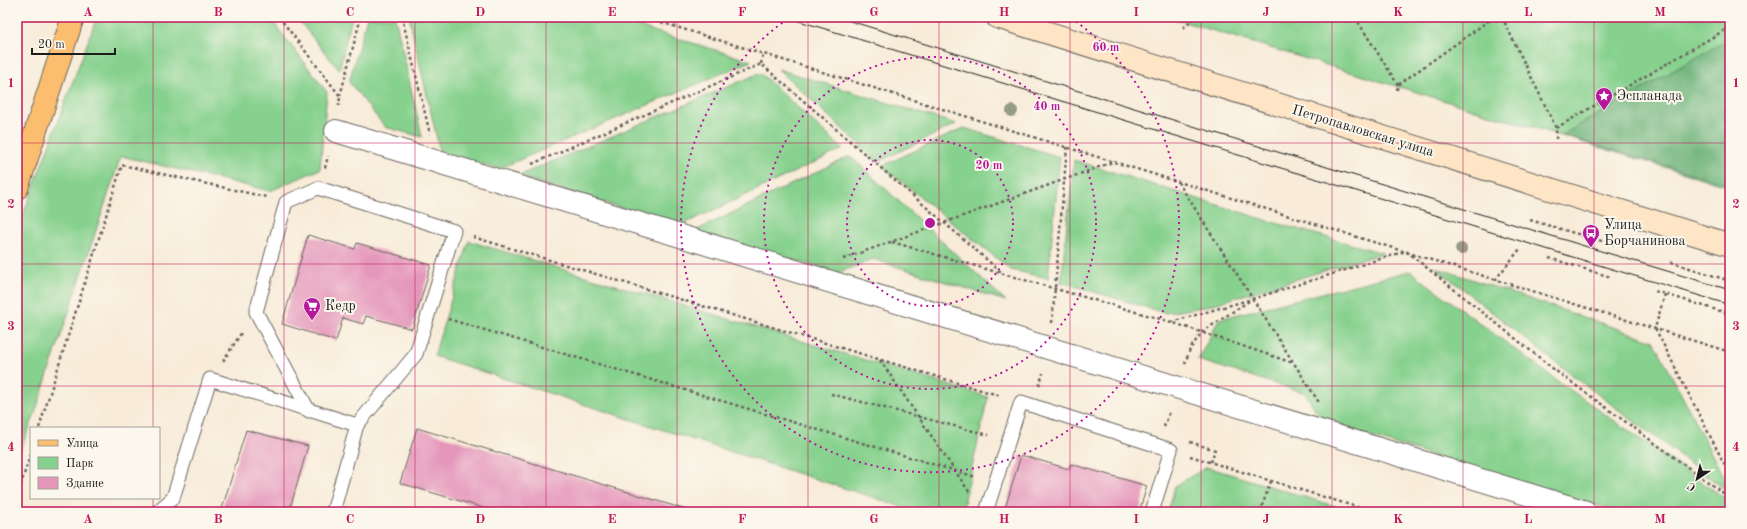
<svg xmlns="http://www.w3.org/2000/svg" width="1747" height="529" font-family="'Old Standard TT',serif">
<rect width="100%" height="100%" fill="#fbf7ec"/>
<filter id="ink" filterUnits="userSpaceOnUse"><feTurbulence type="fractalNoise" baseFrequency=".025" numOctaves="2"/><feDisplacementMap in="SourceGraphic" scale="8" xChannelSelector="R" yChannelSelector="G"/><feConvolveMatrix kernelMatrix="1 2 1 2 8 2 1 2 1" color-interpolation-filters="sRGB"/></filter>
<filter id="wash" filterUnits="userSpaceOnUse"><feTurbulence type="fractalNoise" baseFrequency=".012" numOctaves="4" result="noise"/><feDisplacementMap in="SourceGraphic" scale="16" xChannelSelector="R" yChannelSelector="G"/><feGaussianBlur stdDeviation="0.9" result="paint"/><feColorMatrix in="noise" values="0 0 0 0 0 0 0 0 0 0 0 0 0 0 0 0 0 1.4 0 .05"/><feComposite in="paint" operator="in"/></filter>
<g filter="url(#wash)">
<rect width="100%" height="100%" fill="#f8ebd8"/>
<g fill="#87d18e" stroke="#527655">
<polygon points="97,17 269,17 327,92 320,169 270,191 121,156 33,419 17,459 17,231"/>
<polygon points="296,17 352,17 339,70"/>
<polygon points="367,17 395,17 422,137 385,127 349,82"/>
<polygon points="409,17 608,17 751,61 498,169 440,152"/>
<polygon points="1168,17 1730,17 1730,187"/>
<polygon points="778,69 956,124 878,162"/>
<polygon points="760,73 843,149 680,226 518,176"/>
<polygon points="964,128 1060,157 1048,278 1011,270 882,166"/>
<polygon points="850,156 1006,301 873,259 837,273 695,231"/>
<polygon points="1074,160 1272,222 1383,253 1204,307 1165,313 1061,282"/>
<polygon points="469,241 988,397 962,512 918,512 434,356"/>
<polygon points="1435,267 1654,341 1730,490 1730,493 1560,366"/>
<polygon points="1410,271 1552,377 1730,502 1730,512 1620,512 1324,423 1305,393 1198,360 1219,319"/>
<polygon points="1207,467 1354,512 1168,512 1175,486"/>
</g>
<polygon fill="#6db379" stroke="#44684a" points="1723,42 1730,58 1730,185 1562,135"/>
<g id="blocks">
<g fill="#e597bb">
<polygon points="308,235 355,249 357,243 431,265 412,329 366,316 363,324 343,318 336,341 282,324"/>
<polygon points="417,428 694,512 497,512 400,483"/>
<polygon points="246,430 308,446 289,512 221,512"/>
<polygon points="1021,455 1069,469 1071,464 1147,486 1139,512 1004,512"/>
</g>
</g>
</g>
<g filter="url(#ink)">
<use href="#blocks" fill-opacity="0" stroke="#69645e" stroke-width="1"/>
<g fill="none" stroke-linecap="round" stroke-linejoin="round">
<defs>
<g id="service">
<polyline points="309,411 256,312 286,202 318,188 454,231 416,354 357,425"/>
<polyline points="157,512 173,498 210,379 357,425 333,512"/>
<polyline points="986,512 1021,402 1171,450 1152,512"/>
</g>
<polyline id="minor" points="336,131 1586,512"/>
<polyline id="secondary" points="997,17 1730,245"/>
<polyline id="primary" points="17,188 73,17"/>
</defs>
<use href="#service" stroke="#69645e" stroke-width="15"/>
<use href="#minor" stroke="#69645e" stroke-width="24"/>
<use href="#secondary" stroke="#69645e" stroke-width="24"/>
<use href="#primary" stroke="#69645e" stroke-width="24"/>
<g stroke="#69645e" stroke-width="2.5" stroke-dasharray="3 3" stroke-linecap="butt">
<polyline points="279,17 340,96 339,106"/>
<polyline points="402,17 430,134"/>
<polyline points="644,17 1730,352"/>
<polyline points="1355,17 1398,85"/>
<polyline points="1502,17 1556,128 1556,139"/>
<polyline points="1724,17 1730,30"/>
<polyline points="1183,28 1195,17"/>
<polyline points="761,64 763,54"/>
<polyline points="1397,90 1398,85 1494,17"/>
<polyline points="340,96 361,17"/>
<polyline points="1556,128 1730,27"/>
<polyline points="532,164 761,64 1001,272"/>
<polyline points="325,168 328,156"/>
<polyline points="1178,182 1320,404"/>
<polyline points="1530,220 1615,245"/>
<polyline points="473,237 1001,396"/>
<polyline points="892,242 1171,322 1293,363"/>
<polyline points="1549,258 1611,277"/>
<polyline points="843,259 1113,162"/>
<polyline points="1671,262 1730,281"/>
<polyline points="1495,280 1520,249"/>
<polyline points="1655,291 1730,314"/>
<polyline points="1665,294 1655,328 1730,475"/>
<polyline points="448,319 976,477"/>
<polyline points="1171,322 1252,299 1406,251 1556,371 1730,498"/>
<polyline points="1052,323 1067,147"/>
<polyline points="880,360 970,493"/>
<polyline points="223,361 242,332"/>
<polyline points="1185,364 1190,349 1202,332 1249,301"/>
<polyline points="1039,386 1043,373"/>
<polyline points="831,394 989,435"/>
<polyline points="1164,427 1170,411"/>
<polyline points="39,428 122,165 266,197"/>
<polyline points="1190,442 1215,450 1211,462"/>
<polyline points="1190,456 1373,512"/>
<polyline points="17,497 31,452"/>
<polyline points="1260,512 1271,481"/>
</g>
<use href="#service" stroke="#fff" stroke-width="13"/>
<use href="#minor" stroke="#fff" stroke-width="22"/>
<use href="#secondary" stroke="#fde5c5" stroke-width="22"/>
<use href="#primary" stroke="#fbbd6e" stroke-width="22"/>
<g stroke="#1c1c1c" stroke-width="1">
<polyline points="786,17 1730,305"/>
<polyline points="837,17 1591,248 1730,290"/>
</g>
</g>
<g fill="#939c87">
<circle cx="1012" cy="111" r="6"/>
<circle cx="1461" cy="249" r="6"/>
</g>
</g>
<path fill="none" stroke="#c2185b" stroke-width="1" stroke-opacity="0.55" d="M153 17V428M284 17V512M415 17V512M546 17V512M677 17V512M808 17V512M939 17V512M1070 17V512M1201 17V512M1332 17V512M1463 17V512M1594 17V512M17 143H1730M17 264H1730M17 386H1730M153 498V512"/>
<g fill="none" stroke="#b5179e" stroke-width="2" stroke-dasharray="2 4">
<circle cx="930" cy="223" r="83"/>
<circle cx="930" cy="223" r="166"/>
<path d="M1071 18A249 249 0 1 1 789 18"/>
</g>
<defs>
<symbol id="sight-pin" viewBox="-11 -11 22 30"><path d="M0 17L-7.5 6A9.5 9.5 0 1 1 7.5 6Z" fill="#b5179e" stroke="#fbf7ec"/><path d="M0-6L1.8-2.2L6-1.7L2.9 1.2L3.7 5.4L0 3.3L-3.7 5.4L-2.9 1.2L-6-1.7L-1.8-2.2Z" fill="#fff"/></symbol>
<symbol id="bus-pin" viewBox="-11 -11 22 30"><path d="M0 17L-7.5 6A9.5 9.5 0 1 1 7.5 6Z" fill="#b5179e" stroke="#fbf7ec"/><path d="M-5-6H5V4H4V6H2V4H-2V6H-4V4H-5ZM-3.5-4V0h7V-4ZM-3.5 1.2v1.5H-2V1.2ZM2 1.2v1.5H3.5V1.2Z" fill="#fff"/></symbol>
<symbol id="supermarket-pin" viewBox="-11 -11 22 30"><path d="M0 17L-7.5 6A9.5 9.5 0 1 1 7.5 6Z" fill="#b5179e" stroke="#fbf7ec"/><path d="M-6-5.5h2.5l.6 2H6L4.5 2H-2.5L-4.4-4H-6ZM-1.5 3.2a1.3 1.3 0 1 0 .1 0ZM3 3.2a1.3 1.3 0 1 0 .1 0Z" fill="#fff"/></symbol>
</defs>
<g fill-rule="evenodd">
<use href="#sight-pin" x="1594" y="86" width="20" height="27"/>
<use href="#bus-pin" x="1581" y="223" width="20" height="27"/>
<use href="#supermarket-pin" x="302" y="296" width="20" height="27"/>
</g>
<g text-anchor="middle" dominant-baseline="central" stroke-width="4" stroke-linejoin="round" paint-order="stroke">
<g font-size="14" fill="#1c1c1c" stroke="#fbf7ec" text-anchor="start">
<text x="1617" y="96">Эспланада</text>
<text x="1604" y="225">Улица<tspan x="1604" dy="16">Борчанинова</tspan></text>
<text x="325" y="306">Кедр</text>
</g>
<g font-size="14" fill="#1c1c1c" stroke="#fbf7ec">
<text transform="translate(1363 131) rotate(17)">Петропавловская улица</text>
</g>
</g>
<circle cx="930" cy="223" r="6" fill="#b5179e" stroke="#fbf7ec" stroke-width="2"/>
<g font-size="12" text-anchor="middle" font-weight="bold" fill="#b5179e" stroke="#fbf7ec" stroke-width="4" stroke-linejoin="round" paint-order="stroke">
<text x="1106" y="51">60 m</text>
<text x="1047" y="110">40 m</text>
<text x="989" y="169">20 m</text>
</g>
<rect width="1747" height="529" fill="none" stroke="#fbf7ec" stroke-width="44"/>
<rect x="30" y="427" width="130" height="72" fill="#fbf7ec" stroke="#a29f99"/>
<rect x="38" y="440" width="20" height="6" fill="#fbbd6e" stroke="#a29f99"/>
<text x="66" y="447" font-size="12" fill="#1c1c1c">Улица</text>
<rect x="38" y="457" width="20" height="12" fill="#87d18e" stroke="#a29f99"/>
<text x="66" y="467" font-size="12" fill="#1c1c1c">Парк</text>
<rect x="38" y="477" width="20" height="12" fill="#e597bb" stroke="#a29f99"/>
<text x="66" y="487" font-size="12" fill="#1c1c1c">Здание</text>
<g transform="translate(1697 479) rotate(215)" stroke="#fbf7ec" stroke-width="3" paint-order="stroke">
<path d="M0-3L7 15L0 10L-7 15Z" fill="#1c1c1c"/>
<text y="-6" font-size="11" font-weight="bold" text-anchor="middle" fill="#1c1c1c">С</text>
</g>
<path d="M32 48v6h83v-6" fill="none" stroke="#1c1c1c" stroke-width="2"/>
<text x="38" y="48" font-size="12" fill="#1c1c1c" stroke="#fbf7ec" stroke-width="3" paint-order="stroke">20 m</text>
<rect x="22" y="22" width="1703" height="485" fill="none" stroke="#c2185b" stroke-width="1.5"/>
<g font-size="13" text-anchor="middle" font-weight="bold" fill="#c2185b">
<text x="88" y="16">A</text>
<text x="218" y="16">B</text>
<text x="350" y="16">C</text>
<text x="480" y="16">D</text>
<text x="612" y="16">E</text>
<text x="742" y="16">F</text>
<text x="874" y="16">G</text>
<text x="1004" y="16">H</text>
<text x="1136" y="16">I</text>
<text x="1266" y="16">J</text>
<text x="1398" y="16">K</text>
<text x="1528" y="16">L</text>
<text x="1660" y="16">M</text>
<text x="11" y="87">1</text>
<text x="1736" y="87">1</text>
<text x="11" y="208">2</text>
<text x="1736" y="208">2</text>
<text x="11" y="330">3</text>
<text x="1736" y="330">3</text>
<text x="11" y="451">4</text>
<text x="1736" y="451">4</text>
<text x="88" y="523">A</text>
<text x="218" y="523">B</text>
<text x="350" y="523">C</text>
<text x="480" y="523">D</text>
<text x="612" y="523">E</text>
<text x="742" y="523">F</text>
<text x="874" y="523">G</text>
<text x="1004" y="523">H</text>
<text x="1136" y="523">I</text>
<text x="1266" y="523">J</text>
<text x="1398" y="523">K</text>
<text x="1528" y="523">L</text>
<text x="1660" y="523">M</text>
</g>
</svg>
